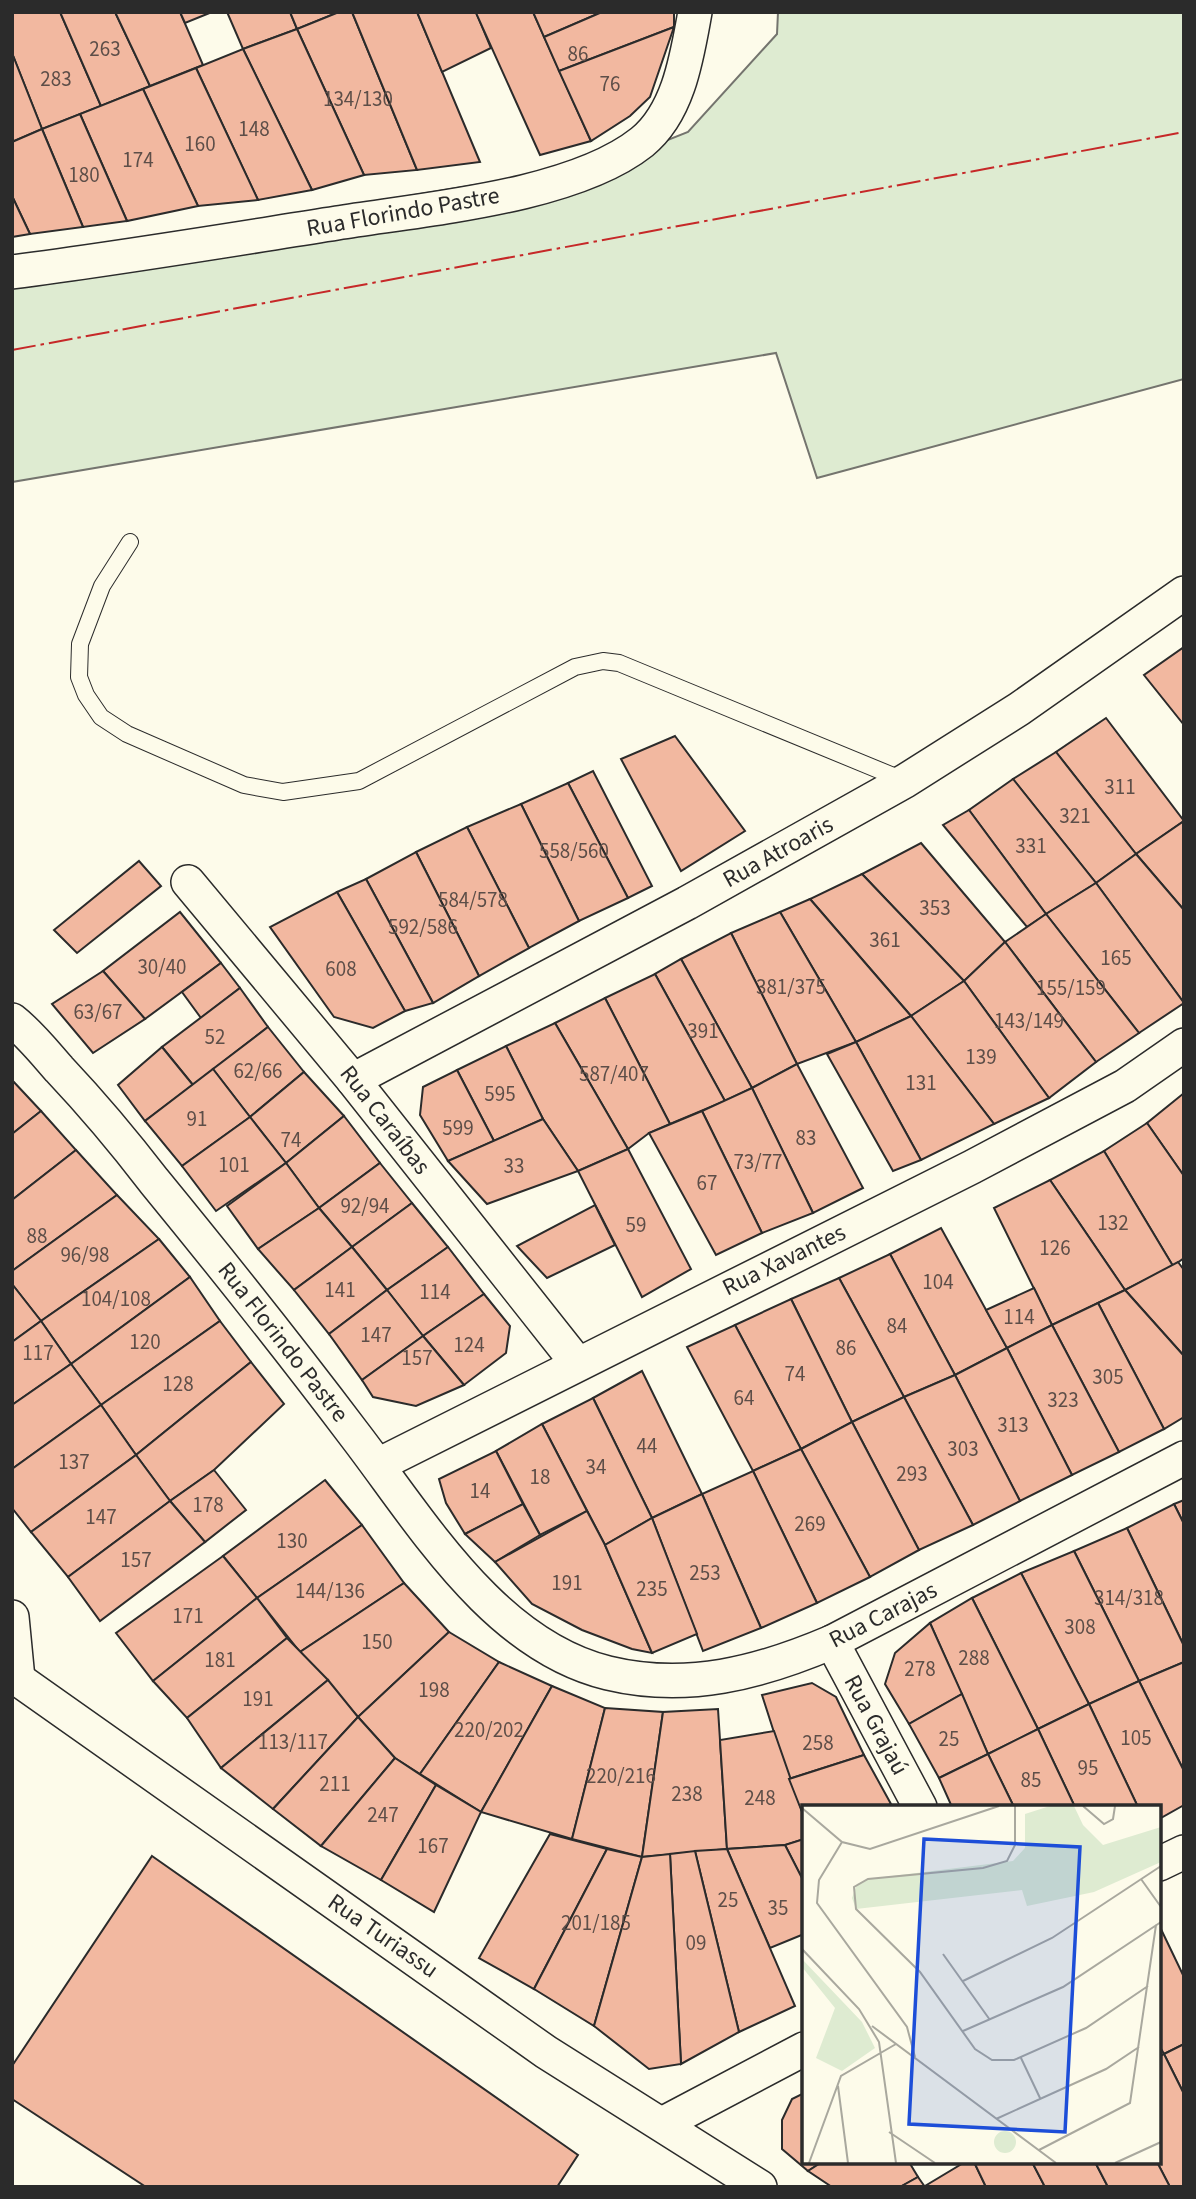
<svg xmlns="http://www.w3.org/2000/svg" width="1196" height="2199" font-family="'Source Sans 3',sans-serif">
<rect width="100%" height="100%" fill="#fdfbea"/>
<polygon fill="#deebd1" stroke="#74746e" stroke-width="2" points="778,12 1184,12 1184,379 817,478 776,353 12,482 12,261 610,163 688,132 777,34"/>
<g fill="#f2b8a0" stroke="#2b2b2b" stroke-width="2">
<polygon points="12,12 60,12 101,106 42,129 12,53"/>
<polygon points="60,12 115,12 150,86 101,106"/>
<polygon points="115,12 180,12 203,65 150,86"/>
<polygon points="180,12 212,12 185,23"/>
<polygon points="227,12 290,12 297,29 243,49"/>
<polygon points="290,12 339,12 297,29"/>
<polygon points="339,12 352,12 417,170 364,175 297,29"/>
<polygon points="352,12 417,12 480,162 417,170"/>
<polygon points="417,12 476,12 491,48 442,72"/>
<polygon points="533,12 591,141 540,155 476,13"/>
<polygon points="533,12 602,12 544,37"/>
<polygon points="602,12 674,12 674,27 559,71 544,37"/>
<polygon points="674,27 650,97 630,116 591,141 559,71"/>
<polygon points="297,29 364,175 312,190 243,49"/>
<polygon points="243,49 312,190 258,200 196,68"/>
<polygon points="12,53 42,129 12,142"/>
<polygon points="196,68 258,200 198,206 143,89"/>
<polygon points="143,89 198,206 127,221 80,114"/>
<polygon points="80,114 127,221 83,227 42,129"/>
<polygon points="42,129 83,227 30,234 12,196 12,142"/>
<polygon points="12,196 30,234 12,237"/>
<polygon points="1184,647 1184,725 1144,675"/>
<polygon points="1106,718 1184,821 1136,854 1056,752"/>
<polygon points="675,736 745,831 681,871 621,759"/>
<polygon points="1056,752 1136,854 1096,883 1013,779"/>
<polygon points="593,771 652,886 628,898 568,783"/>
<polygon points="1013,779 1096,883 1046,914 969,810"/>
<polygon points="568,783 628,898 579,921 521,804"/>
<polygon points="521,804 579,921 529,948 467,827"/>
<polygon points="969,810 1046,914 1027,927 943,825"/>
<polygon points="1184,821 1184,910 1136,854"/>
<polygon points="467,827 529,948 479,976 416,852"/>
<polygon points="921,843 1005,942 964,981 862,874"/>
<polygon points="416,852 479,976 433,1003 366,879"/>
<polygon points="1136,854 1184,910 1184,1003 1096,883"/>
<polygon points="139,861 161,886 77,953 54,930"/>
<polygon points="862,874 964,981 911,1016 810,899"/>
<polygon points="366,879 433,1003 405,1011 337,892"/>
<polygon points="1096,883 1184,1003 1139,1033 1046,914"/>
<polygon points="337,892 405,1011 373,1028 334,1017 270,927"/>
<polygon points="810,899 911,1016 856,1042 780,912"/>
<polygon points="180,912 221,963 145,1019 103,971"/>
<polygon points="780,912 856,1042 797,1064 731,933"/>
<polygon points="1046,914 1139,1033 1096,1062 1005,942"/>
<polygon points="731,933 797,1064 752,1088 681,959"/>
<polygon points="1005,942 1096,1062 1049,1098 964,981"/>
<polygon points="681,959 752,1088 725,1101 655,974"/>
<polygon points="221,963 240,988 201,1018 182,992"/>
<polygon points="103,971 145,1019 93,1053 52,1004"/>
<polygon points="655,974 725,1101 670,1124 605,998"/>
<polygon points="964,981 1049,1098 994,1124 911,1016"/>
<polygon points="240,988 268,1027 193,1085 162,1047"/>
<polygon points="605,998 670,1124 649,1133 628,1149 555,1023"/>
<polygon points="911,1016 994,1124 921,1160 856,1042"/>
<polygon points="555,1023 628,1149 578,1171 543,1119 506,1046"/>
<polygon points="268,1027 304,1072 250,1117 213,1069"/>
<polygon points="856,1042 921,1160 893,1171 827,1054"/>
<polygon points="506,1046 543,1119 494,1141 457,1070"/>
<polygon points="162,1047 193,1085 145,1121 118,1085"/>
<polygon points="797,1064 863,1188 813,1213 752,1088"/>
<polygon points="213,1069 250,1117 182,1166 145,1121"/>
<polygon points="457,1070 494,1141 448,1161 420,1115 423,1087"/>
<polygon points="304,1072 344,1116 286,1163 250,1117"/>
<polygon points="12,1080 41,1111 12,1134"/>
<polygon points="752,1088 813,1213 762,1233 702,1111"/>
<polygon points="1184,1093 1184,1176 1147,1123"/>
<polygon points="41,1111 76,1150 12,1200 12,1134"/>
<polygon points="702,1111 762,1233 716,1255 649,1133"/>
<polygon points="344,1116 380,1163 319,1208 286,1163"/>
<polygon points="250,1117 286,1163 216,1211 182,1166"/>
<polygon points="543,1119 578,1171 487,1204 448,1161"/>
<polygon points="1147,1123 1184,1176 1184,1258 1173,1266 1104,1151"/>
<polygon points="628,1149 691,1269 642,1297 578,1171"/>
<polygon points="76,1150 117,1195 12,1271 12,1200"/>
<polygon points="1104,1151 1173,1266 1125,1290 1050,1180"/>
<polygon points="286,1163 319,1208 258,1249 227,1206"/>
<polygon points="380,1163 412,1203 352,1247 319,1208"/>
<polygon points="1050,1180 1125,1290 1052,1325 994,1208"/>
<polygon points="117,1195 159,1239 41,1321 12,1284 12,1271"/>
<polygon points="412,1203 448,1247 387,1290 352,1247"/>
<polygon points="595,1205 615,1245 547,1278 517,1246"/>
<polygon points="319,1208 352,1247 294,1290 258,1249"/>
<polygon points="941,1228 1007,1348 955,1375 890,1254"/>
<polygon points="159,1239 190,1277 71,1364 41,1321"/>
<polygon points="352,1247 387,1290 329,1334 294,1290"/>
<polygon points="448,1247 484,1294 423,1336 387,1290"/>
<polygon points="890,1254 955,1375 904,1397 839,1278"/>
<polygon points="1178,1262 1184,1270 1184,1356 1125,1290"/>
<polygon points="190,1277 220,1321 101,1405 71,1364"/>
<polygon points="839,1278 904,1397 852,1422 791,1299"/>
<polygon points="12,1284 41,1321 12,1342"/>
<polygon points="1034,1288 1052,1325 1007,1348 986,1310"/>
<polygon points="387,1290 423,1336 362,1380 329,1334"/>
<polygon points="1125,1290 1184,1356 1184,1417 1164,1429 1098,1303"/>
<polygon points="484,1294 510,1326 506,1353 464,1385 423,1336"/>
<polygon points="791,1299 852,1422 801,1449 735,1325"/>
<polygon points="1098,1303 1164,1429 1119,1452 1052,1325"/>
<polygon points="41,1321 71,1364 12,1405 12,1342"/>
<polygon points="220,1321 251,1362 136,1455 101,1405"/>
<polygon points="735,1325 801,1449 753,1471 687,1347"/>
<polygon points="1052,1325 1119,1452 1072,1475 1007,1348"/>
<polygon points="423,1336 464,1385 416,1406 373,1397 362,1380"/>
<polygon points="1007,1348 1072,1475 1020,1501 955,1375"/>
<polygon points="251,1362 284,1404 214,1470 170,1501 136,1455"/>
<polygon points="71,1364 101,1405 12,1469 12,1405"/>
<polygon points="642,1371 702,1494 652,1518 593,1398"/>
<polygon points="955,1375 1020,1501 973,1525 904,1397"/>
<polygon points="904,1397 973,1525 919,1550 852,1422"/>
<polygon points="593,1398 652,1518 605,1545 542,1424"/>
<polygon points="101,1405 136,1455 31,1532 12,1508 12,1469"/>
<polygon points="852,1422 919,1550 870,1577 801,1449"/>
<polygon points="542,1424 587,1511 540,1535 496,1451"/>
<polygon points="801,1449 870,1577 817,1603 753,1471"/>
<polygon points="496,1451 523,1504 465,1534 446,1503 439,1479"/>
<polygon points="136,1455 170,1501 68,1577 31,1532"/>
<polygon points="214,1470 246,1510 205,1542 170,1501"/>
<polygon points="753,1471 817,1603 761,1628 702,1494"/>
<polygon points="325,1480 362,1525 257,1598 223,1556"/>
<polygon points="702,1494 761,1628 703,1651 652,1518"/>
<polygon points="1184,1500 1184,1524 1174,1504"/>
<polygon points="170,1501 205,1542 100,1621 68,1577"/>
<polygon points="523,1504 540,1535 495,1562 465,1534"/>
<polygon points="1174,1504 1184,1524 1184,1646 1127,1528"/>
<polygon points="587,1511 605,1545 652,1653 632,1649 582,1630 532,1604 495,1562"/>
<polygon points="652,1518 697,1634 652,1653 605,1545"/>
<polygon points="362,1525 404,1583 300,1652 257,1598"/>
<polygon points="1127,1528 1184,1646 1184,1662 1139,1681 1074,1551"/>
<polygon points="1074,1551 1139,1681 1089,1704 1021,1573"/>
<polygon points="223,1556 257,1598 153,1681 116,1633"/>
<polygon points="1021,1573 1089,1704 1038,1729 972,1598"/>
<polygon points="404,1583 449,1632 358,1717 300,1652"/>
<polygon points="257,1598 287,1638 187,1718 153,1681"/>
<polygon points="972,1598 1038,1729 988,1754 930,1623"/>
<polygon points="930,1623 962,1694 909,1724 885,1684 895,1653"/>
<polygon points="449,1632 499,1662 420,1774 395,1758 358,1717"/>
<polygon points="287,1638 328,1680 221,1768 187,1718"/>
<polygon points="499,1662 552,1686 481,1812 420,1774"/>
<polygon points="1184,1662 1184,1771 1139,1681"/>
<polygon points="328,1680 358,1717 273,1809 221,1768"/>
<polygon points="1139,1681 1184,1771 1184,1805 1159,1819 1159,1807 1138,1807 1089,1704"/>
<polygon points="812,1683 836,1697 864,1755 789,1779 762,1695"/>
<polygon points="552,1686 605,1708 572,1839 481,1812"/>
<polygon points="962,1694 988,1754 939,1778 909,1724"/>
<polygon points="1089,1704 1138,1807 1075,1807 1038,1729"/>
<polygon points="605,1708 663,1712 642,1857 572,1839"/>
<polygon points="718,1709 727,1849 642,1857 663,1712"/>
<polygon points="358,1717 395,1758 321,1846 273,1809"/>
<polygon points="1038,1729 1075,1807 1014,1807 988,1754"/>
<polygon points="774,1731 804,1817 804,1839 785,1845 727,1849 720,1740"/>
<polygon points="988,1754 1014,1807 952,1807 939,1778"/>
<polygon points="864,1755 891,1804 884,1807 804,1807 804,1817 789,1779"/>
<polygon points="395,1758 436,1785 381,1880 321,1846"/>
<polygon points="436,1785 481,1812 434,1912 381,1880"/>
<polygon points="550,1834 607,1849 534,1989 479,1958"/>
<polygon points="804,1839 804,1882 785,1845"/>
<polygon points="785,1845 804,1882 804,1934 770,1948 727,1849"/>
<polygon points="607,1849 642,1857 594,2026 534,1989"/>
<polygon points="727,1849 795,2006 739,2032 695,1851"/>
<polygon points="695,1851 739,2032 681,2064 670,1854"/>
<polygon points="670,1854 681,2064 649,2069 594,2026 642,1857"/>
<polygon points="152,1856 578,2155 557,2187 146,2187 12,2099 12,2066"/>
<polygon points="1159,1925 1184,1977 1184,2044 1164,2054 1159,2045"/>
<polygon points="1184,2044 1184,2094 1164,2054"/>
<polygon points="1164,2054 1184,2094 1184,2187 1170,2187 1157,2162 1159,2057"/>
<polygon points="804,2093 804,2162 822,2162 808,2171 782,2149 782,2120 792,2099"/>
<polygon points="822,2162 909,2162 918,2177 900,2187 832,2187 808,2171"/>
<polygon points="965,2162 974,2162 986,2187 925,2186"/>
<polygon points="974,2162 1032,2162 1045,2187 986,2187"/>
<polygon points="1032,2162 1095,2162 1108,2187 1045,2187"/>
<polygon points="1095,2162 1157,2162 1170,2187 1108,2187"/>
<polygon points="918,2177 925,2187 900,2187"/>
</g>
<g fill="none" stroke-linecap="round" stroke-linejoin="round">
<defs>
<polyline id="service" points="130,542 102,586 80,644 79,677 86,695 101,717 127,734 244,785 283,792 359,781 575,667 603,661 619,663 903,780"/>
<g id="minor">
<path d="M12 272C121 258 229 240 337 223 424 209 573 197 642 142 679 112 687 56 695 12"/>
<polyline points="188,882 353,1080 577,1363"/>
<path d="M12 1020C30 1034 44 1052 59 1069 93 1105 124 1142 154 1181 222 1264 289 1348 354 1434 421 1521 493 1645 608 1673 687 1692 759 1673 832 1642L1184 1458"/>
<polyline points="353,1080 687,903 905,781 1019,709 1184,593"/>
<polyline points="378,1465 972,1167 1125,1086 1184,1045"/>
<polyline points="12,1617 18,1679"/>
<polyline points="832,1642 920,1807"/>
<polyline points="12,1675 546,2052 760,2187"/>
<polyline points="1159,1864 1184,1852"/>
<polyline points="662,2124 804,2049"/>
</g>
</defs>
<use href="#service" stroke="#2b2b2b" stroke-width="18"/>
<use href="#minor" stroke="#2b2b2b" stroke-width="36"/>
<use href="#service" stroke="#fdfbea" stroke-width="16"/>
<use href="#minor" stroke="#fdfbea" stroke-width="33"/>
<polyline stroke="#c62828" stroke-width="2" stroke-dasharray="24 5 3.5 5" stroke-linecap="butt" points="12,350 1184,132"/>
</g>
<g text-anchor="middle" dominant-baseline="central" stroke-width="5" stroke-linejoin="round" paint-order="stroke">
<g font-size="21" fill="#5d4e48">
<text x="105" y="49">263</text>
<text x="578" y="54">86</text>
<text x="56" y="79">283</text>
<text x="610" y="84">76</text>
<text x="358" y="99">134/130</text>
<text x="254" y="129">148</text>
<text x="200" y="144">160</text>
<text x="138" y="160">174</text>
<text x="84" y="175">180</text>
<text x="1120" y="787">311</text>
<text x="1075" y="816">321</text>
<text x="1031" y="846">331</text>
<text x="574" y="851">558/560</text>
<text x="473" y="900">584/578</text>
<text x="935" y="908">353</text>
<text x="423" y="927">592/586</text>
<text x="885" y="940">361</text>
<text x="1116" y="958">165</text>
<text x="162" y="967">30/40</text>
<text x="341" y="969">608</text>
<text x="791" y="987">381/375</text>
<text x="1071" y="988">155/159</text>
<text x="98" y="1012">63/67</text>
<text x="1029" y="1021">143/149</text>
<text x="703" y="1031">391</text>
<text x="215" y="1037">52</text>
<text x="981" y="1057">139</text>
<text x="258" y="1071">62/66</text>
<text x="614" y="1074">587/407</text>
<text x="921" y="1083">131</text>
<text x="500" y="1094">595</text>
<text x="197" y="1119">91</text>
<text x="458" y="1128">599</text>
<text x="806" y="1138">83</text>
<text x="291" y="1140">74</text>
<text x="758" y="1162">73/77</text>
<text x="234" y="1165">101</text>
<text x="514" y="1166">33</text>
<text x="707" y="1183">67</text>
<text x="365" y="1206">92/94</text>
<text x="1113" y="1223">132</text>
<text x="636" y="1225">59</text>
<text x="37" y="1236">88</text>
<text x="1055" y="1248">126</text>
<text x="85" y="1255">96/98</text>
<text x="938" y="1282">104</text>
<text x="340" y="1290">141</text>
<text x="435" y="1292">114</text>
<text x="116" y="1299">104/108</text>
<text x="1019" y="1317">114</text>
<text x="897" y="1326">84</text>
<text x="376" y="1335">147</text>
<text x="145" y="1342">120</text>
<text x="469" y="1345">124</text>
<text x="846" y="1348">86</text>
<text x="38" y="1353">117</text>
<text x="417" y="1358">157</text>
<text x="795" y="1374">74</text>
<text x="1108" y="1377">305</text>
<text x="178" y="1384">128</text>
<text x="744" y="1398">64</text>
<text x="1063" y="1400">323</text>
<text x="1013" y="1425">313</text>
<text x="647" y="1446">44</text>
<text x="963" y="1449">303</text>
<text x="74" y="1462">137</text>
<text x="596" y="1467">34</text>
<text x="912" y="1474">293</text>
<text x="540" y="1477">18</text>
<text x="480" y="1491">14</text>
<text x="208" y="1505">178</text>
<text x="101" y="1517">147</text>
<text x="810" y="1524">269</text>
<text x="292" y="1541">130</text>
<text x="136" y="1560">157</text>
<text x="705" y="1573">253</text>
<text x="567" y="1583">191</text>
<text x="652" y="1589">235</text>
<text x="330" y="1591">144/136</text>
<text x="1129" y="1598">314/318</text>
<text x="188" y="1616">171</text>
<text x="1080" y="1627">308</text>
<text x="377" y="1642">150</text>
<text x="974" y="1658">288</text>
<text x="220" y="1660">181</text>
<text x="920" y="1669">278</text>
<text x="434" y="1690">198</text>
<text x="258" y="1699">191</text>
<text x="489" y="1730">220/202</text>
<text x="1136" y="1738">105</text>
<text x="949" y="1739">25</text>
<text x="293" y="1742">113/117</text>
<text x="818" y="1743">258</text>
<text x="1088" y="1768">95</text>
<text x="621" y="1776">220/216</text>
<text x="1031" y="1780">85</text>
<text x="335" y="1784">211</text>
<text x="687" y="1794">238</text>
<text x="760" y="1798">248</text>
<text x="383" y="1815">247</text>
<text x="433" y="1846">167</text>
<text x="728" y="1900">25</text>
<text x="778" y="1908">35</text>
<text x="596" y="1923">201/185</text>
<text x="696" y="1943">09</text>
</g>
<g font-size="24" fill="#2b2b2b" stroke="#fdfbea">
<text transform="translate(403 212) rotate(-10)">Rua Florindo Pastre</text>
<text transform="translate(778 852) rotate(-29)">Rua Atroaris</text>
<text transform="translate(385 1120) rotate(52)">Rua Caraíbas</text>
<text transform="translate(784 1260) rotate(-26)">Rua Xavantes</text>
<text transform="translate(283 1342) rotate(52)">Rua Florindo Pastre</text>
<text transform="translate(883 1615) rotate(-27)">Rua Carajas</text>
<text transform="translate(876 1725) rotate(62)">Rua Grajaú</text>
<text transform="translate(383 1936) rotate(35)">Rua Turiassu</text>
</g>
</g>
<g transform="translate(802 1805)">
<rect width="359" height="359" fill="#fdfbea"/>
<path d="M248 1H272L281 20 301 40 359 22V57L292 87 225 101 220 85 54 104 50 93 55 79 66 74 211 56 223 43V9ZM0 154 60 217 73 243 40 266 14 253 33 203 0 162ZM192 337a11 11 0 1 1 22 0a11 11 0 1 1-22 0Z" fill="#deebd1"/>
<path fill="none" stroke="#a9a89e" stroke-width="2" d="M213 1V40L205 56 181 63 66 74 52 82 54 104 118 167 173 244 190 255H212L284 223 346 181M281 1 302 19 311 14 313 1M0 3 40 37 68 44 197 1M40 37 17 75 15 98 105 222 113 252M339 74 359 102M0 144 57 204 77 237 94 358M141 149 188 215M161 176 250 133 359 61M70 221 254 358M161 226 261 182 359 117M219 253 238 293M36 281 46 358M194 314 304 264 337 242M87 327 133 358M237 345 328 298 354 120M7 358 39 271 94 239M313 358 359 337"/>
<path fill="#1d4ed8" fill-opacity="0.15" stroke="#1d4ed8" stroke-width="3.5" d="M122 34 278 42 263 327 107 319Z"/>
<rect width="359" height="359" fill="none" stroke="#2b2b2b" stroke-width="3.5"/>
</g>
<rect width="1196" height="2199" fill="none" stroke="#2b2b2b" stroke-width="28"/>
</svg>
